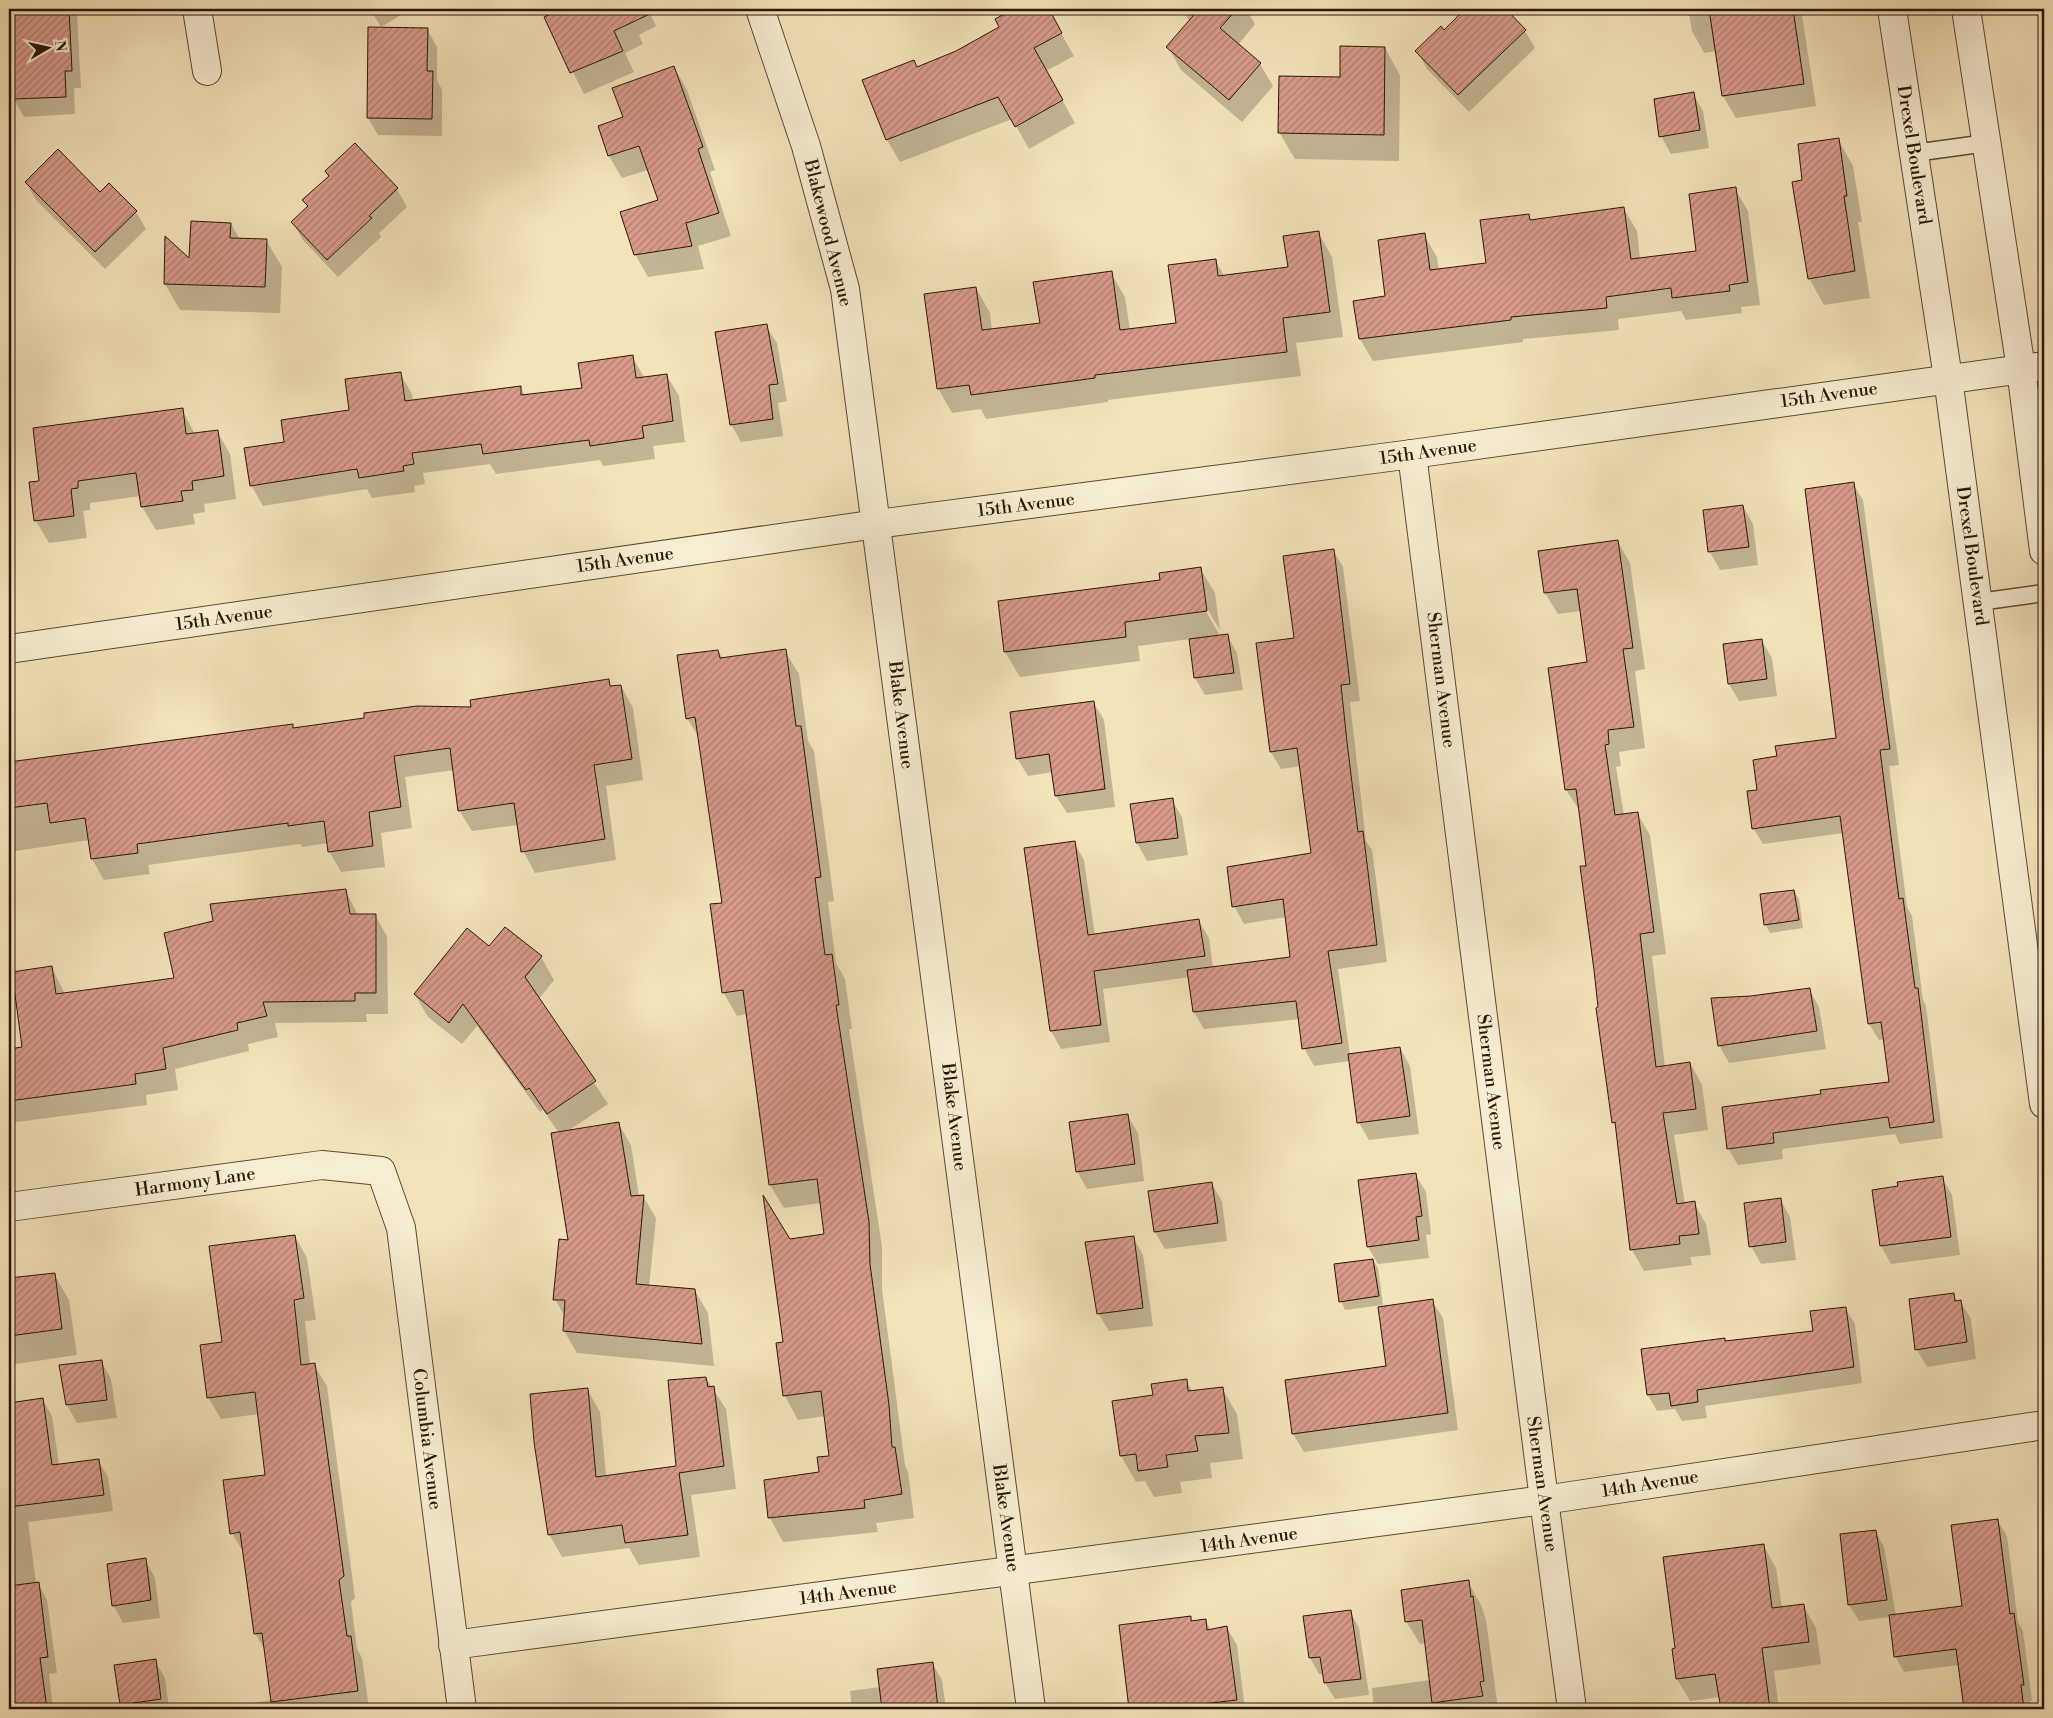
<svg xmlns="http://www.w3.org/2000/svg" width="2053" height="1718" font-family="'Libre Bodoni',serif">
<defs>
<pattern id="building-hatch" width="6" height="6" patternUnits="userSpaceOnUse" patternTransform="scale(1.25)"><rect width="6" height="6" fill="#d99b8b"/><path d="M-1 1l2-2M0 6l6-6M5 7l2-2" fill="none" stroke="#b07d70"/></pattern>
</defs>
<rect width="100%" height="100%" fill="#f3e3b9"/>
<filter id="stains"><feTurbulence type="fractalNoise" baseFrequency=".004" numOctaves="4"/><feColorMatrix values="0 0 0 0 .2 0 0 0 0 .09 0 0 0 0 .02 0 0 0 .5 -.17"/></filter>
<radialGradient id="worn" r=".72"><stop offset=".6" stop-color="#630" stop-opacity="0"/><stop offset="1" stop-color="#630" stop-opacity=".3"/></radialGradient>
<g fill="#0003">
<polygon points="13,9 75,9 77,13 81,88 74,88 75,114 24,117 14,99 11,36 14,36"/>
<polygon points="370,9 411,9 381,27"/>
<polygon points="565,9 648,9 656,26 639,35 643,44 625,53 634,72 584,94 546,18"/>
<polygon points="1016,9 1047,9 1074,56 1046,71 1075,123 1029,149 1012,119 900,162 887,140 864,81 917,68 957,52 1000,28 996,20"/>
<polygon points="1182,9 1246,9 1255,24 1238,45 1260,64 1273,86 1242,122 1181,70 1168,47 1190,22"/>
<polygon points="1473,9 1504,9 1525,31 1535,48 1469,112 1427,69 1417,51"/>
<polygon points="1688,9 1801,9 1816,106 1736,118 1723,96 1717,51 1704,53 1692,31"/>
<polygon points="427,29 437,47 437,80 442,90 442,136 378,135 368,118"/>
<polygon points="1385,48 1400,75 1399,161 1295,159 1279,132"/>
<polygon points="674,67 687,90 715,170 710,172 731,236 698,246 704,269 648,277 635,254 660,201 648,170 622,178 609,156 624,118"/>
<polygon points="1693,94 1703,111 1709,148 1671,154 1661,136"/>
<polygon points="1838,139 1853,166 1862,222 1858,222 1870,298 1824,305 1809,278 1804,181"/>
<polygon points="355,144 397,189 407,207 379,233 381,237 338,277 303,240 293,223 308,208 304,201 329,177 326,172"/>
<polygon points="26,182 100,194 136,212 146,229 105,269 36,200"/>
<polygon points="1735,189 1748,211 1760,305 1741,307 1742,313 1686,320 1681,311 1618,319 1619,330 1523,339 1523,342 1373,361 1360,339 1354,302 1387,297 1424,235 1437,257 1439,270 1487,264 1528,215 1531,221 1624,209 1637,231 1640,259 1698,252"/>
<polygon points="231,224 240,239 266,240 282,267 280,313 180,310 165,284"/>
<polygon points="1318,232 1332,257 1343,337 1296,343 1301,376 1108,400 1108,402 986,419 981,409 952,413 938,388 976,288 990,313 992,330 1041,324 1111,273 1125,297 1130,330 1177,324 1215,260 1225,277 1289,268"/>
<polygon points="766,326 777,343 787,401 778,403 783,436 741,442 731,424"/>
<polygon points="632,356 644,377 667,376 679,396 685,442 653,446 655,459 603,466 600,460 496,474 490,464 423,473 425,484 414,486 415,492 372,498 367,489 263,506 251,485 286,443 351,411 400,373 412,394 413,401 521,387 525,396 583,389"/>
<polygon points="182,410 195,434 217,431 230,454 236,499 204,504 205,512 193,514 195,524 156,530 142,507 141,496 90,503 90,510 83,511 87,538 49,543 36,521 41,482"/>
<polygon points="1853,484 1863,500 1899,765 1889,766 1907,907 1912,916 1923,1000 1926,1006 1943,1138 1900,1144 1895,1134 1782,1149 1783,1159 1738,1165 1728,1148 1822,1095 1890,1083 1885,1039 1879,1040 1869,1024 1843,833 1763,844 1753,828 1758,791 1778,757 1838,739"/>
<polygon points="1743,506 1753,524 1758,565 1720,570 1710,552 1704,512"/>
<polygon points="1618,542 1630,563 1645,669 1635,671 1645,748 1619,752 1621,766 1616,767 1624,815 1637,813 1650,835 1666,954 1652,956 1665,1067 1690,1063 1702,1085 1708,1130 1674,1135 1685,1204 1694,1203 1706,1224 1711,1255 1690,1257 1692,1265 1644,1271 1632,1250 1617,1129 1613,1122 1580,811 1566,790 1588,663 1581,611 1558,614 1545,593"/>
<polygon points="1333,550 1343,567 1360,701 1350,702 1366,841 1372,850 1387,962 1338,969 1350,1055 1400,1048 1410,1066 1419,1134 1369,1140 1359,1123 1350,1061 1314,1066 1304,1048 1300,1019 1204,1029 1194,1012 1190,977 1103,989 1110,1042 1061,1049 1051,1031 1025,849 1074,842 1084,860 1095,935 1199,921 1209,938 1213,968 1292,958 1286,917 1244,924 1234,906 1312,854 1301,766 1281,769 1271,752 1296,639"/>
<polygon points="1200,568 1215,593 1220,630 1205,605 1203,606 1220,636 1227,635 1237,653 1243,690 1205,695 1195,678 1190,639 1138,646 1140,661 1020,677 1005,652 999,602 1162,581"/>
<polygon points="1762,641 1772,658 1777,696 1739,701 1729,684"/>
<polygon points="718,651 723,659 785,651 799,674 808,741 814,751 834,901 828,902 836,963 845,979 852,1029 849,1029 882,1247 882,1289 905,1465 908,1472 914,1518 876,1523 878,1532 783,1542 770,1518 765,1481 820,1473 831,1457 825,1416 798,1420 785,1396 778,1344 784,1343 789,1240 826,1235 821,1203 784,1208 770,1185 747,1014 737,1016 723,992 724,904 699,738 687,718"/>
<polygon points="608,681 612,687 621,686 633,708 643,780 606,786 616,860 535,873 523,851 518,825 472,831 459,810 454,770 405,777 412,828 381,833 385,867 341,872 329,851 328,843 302,847 300,844 148,865 150,874 104,880 92,859 89,840 9,852 9,764 292,726 294,729 472,708"/>
<polygon points="1093,702 1104,720 1115,807 1067,813 1056,796 1053,772 1028,776 1017,758"/>
<polygon points="1172,800 1182,817 1188,855 1147,861 1137,843 1132,805"/>
<polygon points="9,860 12,883 9,883"/>
<polygon points="345,890 358,915 375,915 387,936 388,1014 366,1014 367,1022 275,1023 278,1037 248,1044 249,1051 175,1069 178,1090 146,1095 147,1105 9,1123 9,1051 23,1049 52,968 65,994 176,979"/>
<polygon points="1794,891 1799,899 1803,928 1770,933 1765,924"/>
<polygon points="489,948 541,957 554,980 539,999 608,1104 568,1131 618,1123 631,1145 639,1196 643,1196 656,1218 649,1287 695,1291 708,1313 714,1366 577,1353 564,1331 565,1317 555,1299 570,1241 559,1133 543,1110 540,1112 477,1026 462,1044 428,1017 415,995"/>
<polygon points="1809,989 1819,1007 1826,1049 1729,1063 1719,1045 1751,997"/>
<polygon points="1127,1115 1138,1133 1144,1181 1087,1189 1077,1171"/>
<polygon points="1415,1174 1426,1192 1431,1234 1426,1235 1429,1258 1378,1264 1368,1247"/>
<polygon points="1942,1178 1952,1195 1960,1255 1891,1264 1881,1246 1873,1191"/>
<polygon points="1211,1183 1222,1201 1227,1241 1165,1249 1155,1232"/>
<polygon points="1780,1199 1790,1217 1796,1260 1761,1264 1751,1246"/>
<polygon points="295,1236 307,1258 316,1320 305,1321 310,1365 314,1365 327,1386 355,1598 351,1602 357,1649 362,1658 369,1709 222,1709 222,1707 272,1700 266,1652 255,1633 245,1555 232,1533 266,1476 259,1414 221,1419 208,1397 223,1343"/>
<polygon points="1133,1237 1143,1255 1153,1326 1109,1331 1098,1313 1094,1296 1087,1243"/>
<polygon points="1373,1260 1378,1268 1383,1305 1345,1310 1341,1301"/>
<polygon points="54,1274 69,1300 77,1355 9,1365 9,1283"/>
<polygon points="1953,1294 1958,1302 1961,1302 1971,1319 1976,1359 1927,1367 1917,1350"/>
<polygon points="1432,1301 1443,1318 1458,1430 1304,1452 1293,1434 1286,1381 1387,1368"/>
<polygon points="1845,1308 1855,1324 1862,1383 1705,1406 1707,1418 1682,1421 1675,1409 1657,1411 1648,1395 1726,1343 1814,1332"/>
<polygon points="101,1361 111,1379 117,1418 77,1423 67,1405 61,1367"/>
<polygon points="706,1378 726,1409 736,1489 691,1495 700,1557 639,1565 629,1548 562,1557 549,1534 587,1389 600,1412 606,1476 678,1467"/>
<polygon points="1186,1381 1193,1392 1222,1388 1237,1414 1243,1459 1210,1463 1212,1478 1180,1482 1182,1493 1154,1497 1145,1481 1136,1482 1121,1456 1155,1396"/>
<polygon points="43,1400 52,1416 59,1465 98,1460 108,1477 113,1511 28,1522 36,1583 38,1583 47,1600 57,1673 49,1674 53,1709 9,1709 9,1404"/>
<polygon points="1997,1520 2007,1536 2018,1622 2023,1631 2032,1701 2030,1701 2031,1709 1972,1709 1963,1693 1959,1665 1904,1672 1895,1656 1890,1617 1859,1621 1849,1605 1842,1536 1875,1531 1884,1547 1896,1616 1963,1607"/>
<polygon points="1763,1545 1776,1568 1782,1608 1803,1605 1816,1628 1821,1664 1774,1671 1779,1709 1722,1709 1720,1697 1690,1701 1677,1679 1677,1650"/>
<polygon points="145,1560 155,1578 160,1618 123,1623 113,1605"/>
<polygon points="1468,1582 1481,1605 1486,1620 1498,1709 1374,1709 1372,1688 1430,1680 1426,1643 1420,1644 1406,1621"/>
<polygon points="1350,1611 1359,1628 1369,1695 1335,1699 1325,1683 1324,1674 1319,1674 1310,1658"/>
<polygon points="1191,1617 1193,1622 1205,1620 1211,1630 1227,1628 1237,1645 1245,1709 1130,1709 1120,1626"/>
<polygon points="155,1661 165,1678 169,1709 124,1709 121,1704"/>
<polygon points="932,1663 942,1680 946,1709 852,1709 850,1691 880,1687"/>
</g>
<g fill="url(#building-hatch)" stroke="#281608">
<polygon points="12,9 69,9 72,71 65,71 66,97 13,99 10,35 13,35"/>
<polygon points="562,9 660,9 614,31 623,51 570,73 544,17"/>
<polygon points="1014,9 1049,9 1062,33 1034,48 1063,100 1015,127 998,97 886,140 862,80 914,60 917,67 956,51 999,27 995,19"/>
<polygon points="1199,9 1237,9 1220,28 1261,63 1229,100 1166,47"/>
<polygon points="1465,9 1506,9 1526,30 1458,95 1415,51 1441,26 1444,30"/>
<polygon points="1709,9 1793,9 1804,84 1722,96"/>
<polygon points="368,27 428,28 427,71 433,71 432,119 367,118"/>
<polygon points="1340,46 1385,47 1384,135 1278,133 1279,76 1340,77"/>
<polygon points="674,66 703,147 698,149 719,213 686,223 692,246 634,255 620,212 658,200 639,146 608,156 598,126 623,117 612,88"/>
<polygon points="1694,92 1700,130 1659,137 1654,99"/>
<polygon points="1839,138 1847,196 1844,196 1855,271 1808,279 1792,182 1802,180 1798,144"/>
<polygon points="355,143 398,188 369,216 372,218 327,260 291,222 308,206 302,200 329,176 325,171"/>
<polygon points="58,149 100,192 109,183 137,211 95,252 25,182"/>
<polygon points="1736,187 1748,282 1729,285 1730,291 1672,298 1671,288 1606,297 1607,308 1511,317 1511,320 1359,339 1353,301 1385,296 1378,240 1425,233 1430,270 1486,263 1480,220 1529,214 1530,220 1624,207 1631,259 1696,251 1689,194"/>
<polygon points="191,221 231,223 230,238 267,239 265,287 164,284 165,236 189,258"/>
<polygon points="1319,231 1330,312 1283,318 1287,352 1095,375 1095,378 971,395 969,385 937,389 924,294 976,287 982,330 1040,323 1033,282 1112,271 1120,330 1176,323 1168,265 1216,259 1218,276 1288,267 1283,236"/>
<polygon points="767,324 778,384 769,385 773,419 730,425 715,332"/>
<polygon points="633,355 636,378 667,374 673,421 642,426 644,438 590,446 589,440 483,454 481,444 412,453 414,464 403,466 404,471 359,478 357,469 250,486 244,448 284,442 281,420 349,410 345,379 401,372 405,401 521,386 521,395 582,388 578,363"/>
<polygon points="183,408 186,434 218,430 224,476 192,481 193,490 181,491 183,501 141,507 136,473 78,481 78,488 71,489 74,516 34,521 29,482 39,481 33,428"/>
<polygon points="1854,482 1890,749 1880,750 1899,899 1903,898 1915,988 1918,988 1934,1122 1890,1128 1888,1117 1773,1133 1774,1143 1727,1149 1722,1107 1821,1094 1820,1090 1889,1082 1881,1022 1868,1024 1840,816 1752,829 1747,791 1757,790 1753,760 1777,756 1775,746 1836,738 1805,489"/>
<polygon points="1743,505 1749,547 1708,552 1703,510"/>
<polygon points="1618,540 1633,648 1623,649 1634,727 1608,730 1609,744 1605,745 1615,815 1638,812 1654,932 1640,934 1656,1067 1690,1062 1696,1109 1663,1113 1677,1204 1695,1201 1699,1234 1679,1236 1680,1244 1630,1250 1615,1122 1612,1123 1596,1008 1598,1007 1594,970 1580,866 1586,866 1576,789 1565,790 1548,668 1587,662 1577,589 1544,593 1538,551"/>
<polygon points="1334,549 1350,684 1341,685 1347,742 1358,832 1363,831 1377,945 1328,951 1342,1043 1302,1049 1296,1001 1193,1012 1187,970 1290,957 1283,899 1232,907 1227,867 1311,853 1297,748 1270,752 1256,643 1294,638 1283,556"/>
<polygon points="1201,567 1207,611 1125,622 1126,637 1004,652 998,601 1160,580 1159,573"/>
<polygon points="1228,634 1234,673 1194,678 1189,639"/>
<polygon points="1762,639 1767,679 1728,684 1723,644"/>
<polygon points="786,649 796,726 801,726 821,877 815,878 825,955 832,954 839,1005 836,1005 869,1222 870,1264 889,1405 892,1447 895,1447 902,1494 864,1500 865,1508 768,1518 764,1480 819,1472 817,1457 829,1456 821,1391 783,1396 776,1343 783,1342 763,1195 790,1239 824,1234 817,1179 769,1185 743,990 722,993 710,904 722,903 695,717 686,719 677,655 718,650 720,658"/>
<polygon points="609,679 610,686 621,685 632,759 594,765 605,839 521,852 514,803 458,811 450,748 394,756 401,807 369,812 373,846 328,852 324,821 288,826 288,823 137,844 138,853 91,859 85,818 50,823 47,803 9,808 9,762 293,724 293,728 364,718 364,713 417,706 471,707 470,700"/>
<polygon points="1094,701 1105,789 1055,796 1049,754 1016,759 1010,712"/>
<polygon points="1173,798 1178,838 1136,843 1130,804"/>
<polygon points="1075,841 1088,935 1199,919 1205,956 1094,971 1101,1025 1050,1031 1024,848"/>
<polygon points="346,889 350,914 376,914 376,993 355,993 355,1001 263,1002 267,1016 237,1023 238,1030 163,1048 166,1069 135,1074 136,1084 9,1101 9,1049 22,1047 12,972 52,966 56,994 174,978 164,933 213,921 210,904"/>
<polygon points="1794,890 1799,920 1764,925 1760,894"/>
<polygon points="505,927 542,956 525,977 596,1081 547,1114 529,1088 526,1090 463,1004 449,1023 414,994 467,928 489,946"/>
<polygon points="1810,988 1817,1031 1718,1046 1711,998 1751,996"/>
<polygon points="1400,1047 1410,1116 1357,1123 1348,1054"/>
<polygon points="1128,1114 1135,1164 1076,1172 1069,1122"/>
<polygon points="619,1122 631,1196 644,1195 636,1284 695,1289 702,1344 563,1331 565,1300 553,1300 559,1239 568,1240 551,1133"/>
<polygon points="1416,1173 1422,1216 1416,1217 1419,1240 1367,1247 1358,1180"/>
<polygon points="1943,1176 1951,1237 1880,1246 1872,1190 1898,1186 1897,1182"/>
<polygon points="1212,1182 1218,1223 1154,1232 1148,1191"/>
<polygon points="1781,1198 1786,1242 1749,1247 1744,1203"/>
<polygon points="295,1235 304,1298 294,1300 301,1365 315,1363 344,1576 339,1580 347,1636 351,1636 358,1691 271,1702 262,1633 254,1634 240,1532 230,1534 223,1480 265,1475 255,1392 207,1398 200,1345 222,1342 209,1246"/>
<polygon points="1134,1236 1143,1308 1097,1314 1085,1242"/>
<polygon points="1373,1259 1379,1296 1339,1302 1334,1264"/>
<polygon points="55,1273 62,1329 9,1336 9,1278"/>
<polygon points="1954,1293 1955,1301 1961,1300 1967,1342 1915,1350 1909,1299"/>
<polygon points="1433,1299 1448,1413 1292,1434 1285,1380 1386,1366 1378,1307"/>
<polygon points="1846,1307 1854,1367 1697,1390 1698,1402 1671,1406 1669,1393 1647,1395 1641,1349 1725,1338 1725,1341 1813,1331 1810,1311"/>
<polygon points="102,1360 107,1400 66,1405 59,1365"/>
<polygon points="706,1377 708,1387 714,1386 724,1466 679,1473 688,1535 625,1543 622,1525 548,1535 534,1442 530,1394 588,1388 596,1477 676,1466 668,1380"/>
<polygon points="1187,1379 1188,1391 1223,1387 1229,1433 1195,1436 1198,1451 1166,1455 1168,1467 1138,1471 1136,1454 1120,1456 1112,1401 1153,1395 1151,1384"/>
<polygon points="43,1398 52,1465 99,1459 104,1495 9,1507 9,1403"/>
<polygon points="1998,1519 2010,1614 2014,1613 2024,1685 2021,1685 2024,1709 1964,1709 1956,1649 1894,1657 1889,1615 1962,1606 1951,1525"/>
<polygon points="1876,1530 1887,1600 1848,1605 1840,1534"/>
<polygon points="1764,1544 1772,1608 1804,1604 1809,1642 1762,1648 1770,1709 1721,1709 1715,1674 1676,1679 1672,1649 1675,1648 1663,1557"/>
<polygon points="146,1558 151,1600 112,1606 107,1564"/>
<polygon points="1469,1580 1471,1597 1473,1596 1484,1681 1480,1682 1483,1696 1432,1703 1422,1620 1405,1622 1401,1590"/>
<polygon points="39,1582 48,1657 40,1658 47,1709 9,1709 9,1586"/>
<polygon points="1351,1610 1361,1679 1324,1683 1320,1657 1309,1658 1303,1616"/>
<polygon points="1191,1616 1191,1621 1206,1619 1207,1630 1227,1626 1237,1700 1203,1704 1204,1709 1129,1709 1119,1625"/>
<polygon points="156,1659 161,1699 120,1705 114,1665"/>
<polygon points="933,1662 938,1709 882,1709 877,1669"/>
</g>
<g fill="none" stroke-linecap="round" stroke-linejoin="round">
<defs>
<g id="service">
<polyline points="1914,153 1987,143"/>
<polyline points="1979,602 2044,593"/>
</g>
<g id="minor">
<polyline points="197,9 207,71"/>
<polyline points="760,9 806,146 845,289 1031,1709"/>
<polyline points="1412,454 1544,1500 1572,1709"/>
<polyline points="9,1207 322,1165 381,1171 401,1228 462,1709"/>
<polyline points="453,1645 1544,1500 2044,1425"/>
</g>
<g id="tertiary">
<polyline points="1892,9 1948,378 2044,1104"/>
<polyline points="1966,9 2021,369 2044,551"/>
<polyline points="9,649 877,524 1412,454 2044,366"/>
</g>
</defs>
<use href="#service" stroke="#5b4934" stroke-width="19"/>
<use href="#minor" stroke="#5b4934" stroke-width="30"/>
<use href="#tertiary" stroke="#5b4934" stroke-width="30"/>
<use href="#service" stroke="#f7edd2" stroke-width="16"/>
<use href="#minor" stroke="#f7edd2" stroke-width="28"/>
<use href="#tertiary" stroke="#f7edd2" stroke-width="28"/>
</g>
<g text-anchor="middle" dominant-baseline="central" stroke-width="4" stroke-linejoin="round" paint-order="stroke">
<g font-size="18" fill="#281608" stroke="#f7edd2">
<text transform="translate(1914 155) rotate(81)">Drexel Boulevard</text>
<text transform="translate(828 233) rotate(76)">Blakewood Avenue</text>
<text transform="translate(1829 395) rotate(-8)">15th Avenue</text>
<text transform="translate(1428 452) rotate(-8)">15th Avenue</text>
<text transform="translate(1026 505) rotate(-7)">15th Avenue</text>
<text transform="translate(1972 556) rotate(82)">Drexel Boulevard</text>
<text transform="translate(625 560) rotate(-8)">15th Avenue</text>
<text transform="translate(224 618) rotate(-8)">15th Avenue</text>
<text transform="translate(1441 680) rotate(83)">Sherman Avenue</text>
<text transform="translate(901 715) rotate(83)">Blake Avenue</text>
<text transform="translate(1491 1082) rotate(83)">Sherman Avenue</text>
<text transform="translate(954 1117) rotate(83)">Blake Avenue</text>
<text transform="translate(195 1182) rotate(-8)">Harmony Lane</text>
<text transform="translate(427 1439) rotate(83)">Columbia Avenue</text>
<text transform="translate(1542 1484) rotate(82)">Sherman Avenue</text>
<text transform="translate(1650 1484) rotate(-9)">14th Avenue</text>
<text transform="translate(1006 1518) rotate(82)">Blake Avenue</text>
<text transform="translate(1249 1540) rotate(-8)">14th Avenue</text>
<text transform="translate(848 1593) rotate(-7)">14th Avenue</text>
</g>
</g>
<rect width="2053" height="1718" fill="none" stroke="#f3e3b9" stroke-width="30"/>
<rect x="10" y="10" width="2033" height="1698" fill="none" stroke="#281608" stroke-width="2.5"/>
<rect x="15" y="15" width="2023" height="1688" fill="none" stroke="#281608"/>
<g transform="translate(48 48) rotate(81)" stroke="#f7edd2" stroke-width="4" paint-order="stroke">
<path d="M0-4L9 19L0 12L-9 19Z" fill="#281608"/>
<text y="-8" font-size="14" font-weight="bold" text-anchor="middle" fill="#281608">N</text>
</g>
<rect width="100%" height="100%" filter="url(#stains)"/>
<rect width="100%" height="100%" fill="url(#worn)"/>
</svg>
